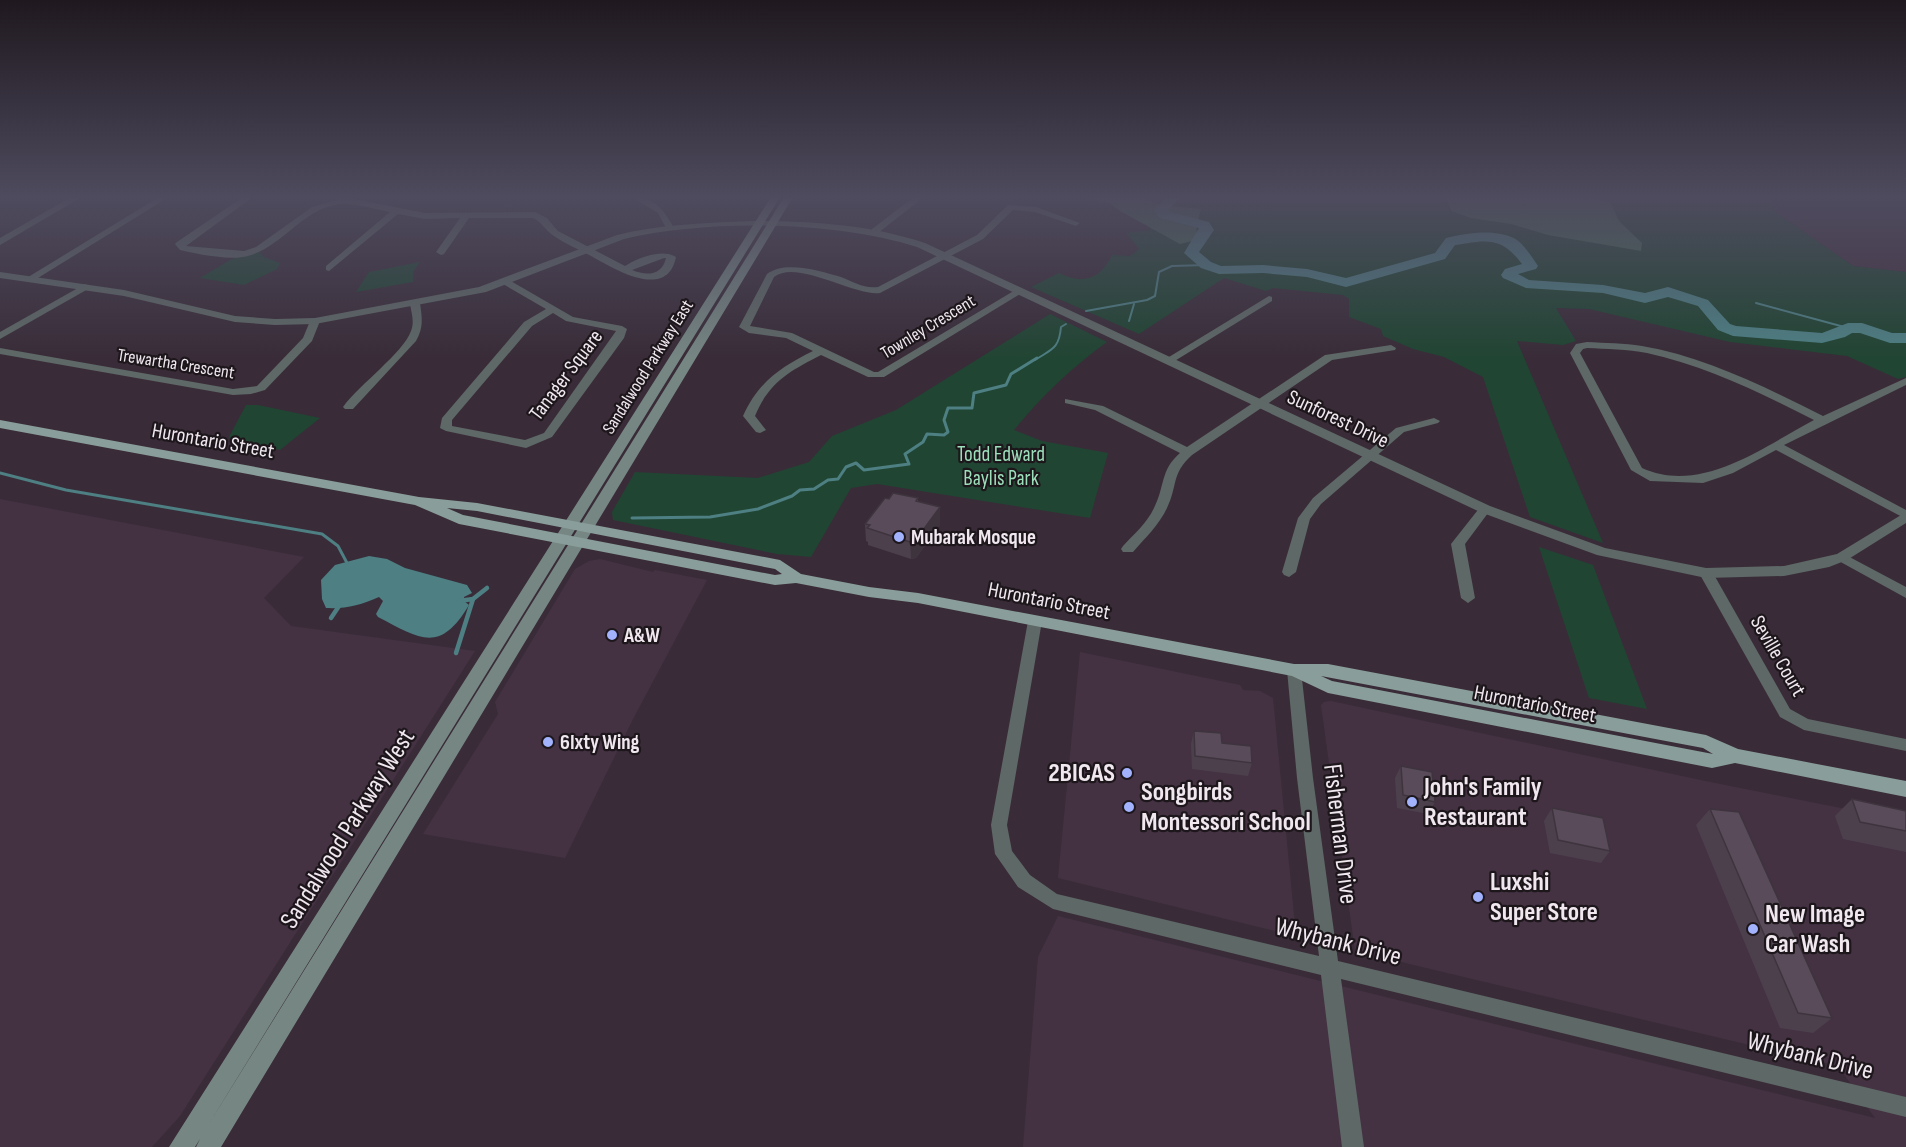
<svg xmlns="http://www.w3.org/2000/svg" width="1906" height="1147" font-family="'Sofia Sans Condensed',sans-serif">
<rect width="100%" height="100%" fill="#392c38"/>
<g fill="#443243">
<polygon points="1768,197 1906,197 1906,272 1853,266 1777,213"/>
<polygon points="0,499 304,557 264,598 291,626 475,651 180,1116 152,1147 0,1147"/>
<polygon points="600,559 653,572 655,570 707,580 633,719 565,858 423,834 498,714 495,702 575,569 589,561"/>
<polygon points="1080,652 1240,685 1243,690 1260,691 1273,698 1296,936 1058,878"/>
<polygon points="1331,701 1710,782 1906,821 1906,1147 1023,1147 1038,957 1058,916 1875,1118 1838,1066 1355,951 1321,705 1324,702"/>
</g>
<g fill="#214533">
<path d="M1079 197H1768L1777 213 1853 266 1906 272V377L1898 379 1847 356 1730 342 1589 309 1556 308 1576 341 1563 345 1517 341 1603 543 1530 517 1483 377 1444 357 1413 349 1383 336 1381 329 1349 317V299L1343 295 1273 288 1266 291 1224 278 1139 334 1031 287 1059 273C1083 285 1101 279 1112 255L1130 256 1139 249 1126 233 1151 230 1130 211Z"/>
<polygon points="259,251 264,257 280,263 277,269 244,285 200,278 235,257"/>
<polygon points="420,262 413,272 413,282 356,292 369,272"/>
<path d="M1050 314 1107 342C1072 367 1041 397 1014 430L1042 441 1108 453 1090 518 877 484 851 488 811 557 777 554 613 520 612 512 635 472 758 478 809 462 832 436 896 410Z"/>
<polygon points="246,405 258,405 320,418 280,450 232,440 229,437"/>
<polygon points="1539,547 1593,565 1647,709 1589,698"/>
</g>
<g fill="#456b57">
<polygon points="1082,197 1140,197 1161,205 1201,209 1197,223 1196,240 1180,244 1120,211 1108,202"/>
<polygon points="1445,197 1582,197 1610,202 1619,221 1642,243 1641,251 1548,235 1511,224 1471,218 1452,211"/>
</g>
<path fill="#4d7f83" d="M369 556 387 559 405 568 467 585 472 593 464 597V601L469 605C440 654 420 639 378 617L376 614 383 601 379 597C361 605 346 609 326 608L322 599 321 580 335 565Z"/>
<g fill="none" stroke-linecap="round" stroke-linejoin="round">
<g stroke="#4d7f83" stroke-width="2">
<polyline points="1756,303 1848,328"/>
<polyline points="1086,311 1147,300 1155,296 1159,272 1172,266 1206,265"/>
<polyline points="1129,321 1134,304"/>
<path d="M1035 360C1052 349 1059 349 1061 327L1066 324"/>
</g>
<g stroke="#4d7f83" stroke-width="3">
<polyline points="0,473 66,490 322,534 338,546 347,563"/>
<polyline points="632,518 710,517 758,509 792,496 800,490 814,489 828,480 838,479 846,467 856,463 864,470 909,464 905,454 923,442 927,434 944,435 948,432 944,420 948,408 972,408 974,393 1006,385 1011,374 1037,358"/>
</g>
<g stroke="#4d7f83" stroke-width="4.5">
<polyline points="459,601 473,599 487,588"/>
<polyline points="331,618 339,606"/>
<polyline points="456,653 473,599"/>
</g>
<path fill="#4d7f83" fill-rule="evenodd" d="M1167 197H1181L1168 210 1170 212 1209 222 1214 230 1199 252 1211 262 1221 266 1263 265 1307 269 1346 278 1435 253 1446 238C1467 233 1498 228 1517 240 1525 246 1532 257 1538 266L1536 269 1518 274 1529 280 1603 285 1645 293 1668 287 1708 300 1730 324 1736 326 1822 333 1848 323H1862L1892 333H1906V343H1890L1860 333H1852L1845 337 1822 343 1733 336 1718 330 1698 306 1668 297 1645 303 1603 293 1526 288 1503 278 1501 275 1505 269 1522 264C1501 236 1487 240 1455 245L1445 259 1346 287 1307 277 1263 273 1219 274 1201 268 1184 253 1199 228 1160 218 1154 210Z"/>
<g fill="#5e6866" fill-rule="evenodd">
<polygon points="71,197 82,197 0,245 0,238"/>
<polygon points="159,197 169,197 33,281 25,279"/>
<path d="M243 197H253L186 246 244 251 256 247 312 207 337 200 335 197H344L425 213 535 212 547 218 558 231 625 266C638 258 662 248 676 257 667 302 613 268 591 256 579 249 565 244 554 236 546 231 542 222 533 218H469L444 254 441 255 436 252 460 218 425 219 398 214 329 271 326 270V266L390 212C375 209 359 204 344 204 306 204 283 247 248 256 231 261 197 254 180 250L175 244 177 242ZM664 258H666C662 276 646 276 632 270Z"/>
<path d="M632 197C655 197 664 210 674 228L673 230H667L658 213Z"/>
<polygon points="914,197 924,197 878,233 872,233 872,229"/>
<path d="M1008 205 1036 207 1080 223 1076 226 1035 212 1013 210 983 239 880 293C853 296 797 259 774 277L750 326 792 333 874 372H878L1017 289 1025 291 884 377H868L821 355C790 371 769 382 755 416L766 430 760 433 756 432 743 416C758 382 781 367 813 351L786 338 749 333 739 327 767 274C785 260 821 271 841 277 854 282 864 289 878 287L977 235Z"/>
<path d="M503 280H509L573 317 622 326 627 329 624 338 552 437 526 448 446 431 440 428 442 418 524 322 546 309 503 284ZM553 313 566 321 616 331 544 433 525 440 452 426V420L532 326Z"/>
<polygon points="85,284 90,287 88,289 0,339 0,332"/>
<polygon points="1269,296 1272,297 1272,301 1173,362 1169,363 1164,360"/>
<path d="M415 300 420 303C422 318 424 327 416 341L353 409H345L343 407C360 384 403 353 411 331 415 322 411 312 410 303Z"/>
<polygon points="315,318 320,321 312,341 265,390 251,394 233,395 0,354 0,348 233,389 257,386 303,338 310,321"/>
<path d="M1587 342C1605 343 1624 343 1642 346 1706 357 1765 387 1823 416L1906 378V385L1784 445 1906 510V519L1776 450 1733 473 1703 483 1650 481 1631 470 1570 353 1576 344ZM1587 348C1607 349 1627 349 1647 353 1706 366 1761 393 1814 420 1763 447 1701 495 1642 468L1580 353 1583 349Z"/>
<path d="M1391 345 1396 348 1395 350 1332 360 1192 455C1171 474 1178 485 1167 508 1159 525 1145 538 1133 552H1123L1121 549 1123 546C1134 534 1147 523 1154 508 1165 487 1160 470 1180 453L1095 410 1065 403V399L1103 406 1187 447 1325 355Z"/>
<polygon points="1434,418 1440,421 1438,423 1404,432 1321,504 1310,519 1296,572 1289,577 1284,575 1282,572 1298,518 1313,498 1396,428"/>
<polygon points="1485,505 1491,509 1465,544 1475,598 1468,603 1461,598 1451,544 1481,506"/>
<polygon points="1842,553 1906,587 1906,598 1837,560 1835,557"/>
<polygon points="1706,568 1713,573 1790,709 1808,719 1906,739 1906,751 1804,730 1780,717 1699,573"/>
<polygon points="1035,616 1040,617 1042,621 1007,825 1012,851 1030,875 1057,894 1319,956 1297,778 1287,670 1289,666 1299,666 1301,670 1313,778 1338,961 1906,1097 1906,1117 1341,979 1364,1147 1342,1147 1321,975 1053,909 1018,887 995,854 991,825 1028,621 1030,617"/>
</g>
<path fill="#5e6866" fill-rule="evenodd" d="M750 221C810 221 867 224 925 243L1490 506 1605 548 1706 568 1784 566 1837 554 1906 512V523L1847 560 1829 567 1784 576 1706 578 1597 555 1480 512 917 247C835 221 708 219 624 239L486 292 315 324 275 325 235 322 124 296 0 278V272L124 290 235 316 275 319 315 318 479 287 617 235C661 224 705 223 750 221Z"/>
<polygon fill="#768683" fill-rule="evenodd" points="771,197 780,197 207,1127 784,197 793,197 221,1147 196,1147 200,1139 195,1147 169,1147"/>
<path fill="#899e9a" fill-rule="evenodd" d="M0 420 419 497 477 503 780 560 801 574 869 587 918 593 1294 664H1328L1706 735 1738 749 1906 781V797L1735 763 1712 768 1328 693 1292 676 918 603 869 597 796 583 775 585 459 524 415 505 0 428ZM447 508 477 511 775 569 782 574 775 575 463 515ZM1321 676 1703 748 1713 754 1332 681Z"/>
</g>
<g fill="#4d404d">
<polygon points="918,498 918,501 940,525 916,558 911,559 868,545 868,542 866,541 865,524 889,499"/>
<polygon points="1194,731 1222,743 1252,763 1248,776 1192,769 1191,744"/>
<polygon points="1401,766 1435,802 1428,814 1397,808 1395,778"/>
<polygon points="1852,799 1906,811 1906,852 1843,839 1835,816"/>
<polygon points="1552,808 1610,851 1601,863 1550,853 1544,821"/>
<polygon points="1710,809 1832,1018 1813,1033 1780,1028 1696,825"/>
</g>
<polygon fill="#3e343e" points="940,507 940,525 916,558 911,559 910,542"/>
<g fill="#594b59" stroke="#3e343e" stroke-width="1.5">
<polygon points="893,493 918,498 916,501 940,507 915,541 910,542 867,528 870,525 865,524 885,498 889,499"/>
<polygon points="1194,731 1221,733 1222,743 1251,746 1252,763 1195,756"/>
<polygon points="1401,766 1432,772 1435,802 1403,795"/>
<polygon points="1852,799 1906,811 1906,831 1860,822"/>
<polygon points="1552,808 1603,818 1610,851 1558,840"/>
<polygon points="1710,809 1739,812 1832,1018 1798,1013"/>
</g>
<linearGradient id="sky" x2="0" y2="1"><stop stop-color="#1f181f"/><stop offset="0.55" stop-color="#4e4b5e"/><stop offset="1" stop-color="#4e4b5e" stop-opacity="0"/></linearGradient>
<rect width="1906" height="358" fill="url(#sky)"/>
<g fill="#a2b2fd" stroke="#1d171c" stroke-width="2">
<circle cx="899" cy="537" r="6"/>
<circle cx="612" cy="635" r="6"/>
<circle cx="548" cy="742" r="6"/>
<circle cx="1127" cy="773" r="6"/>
<circle cx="1412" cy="802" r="6"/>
<circle cx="1129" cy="807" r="6"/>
<circle cx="1478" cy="897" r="6"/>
<circle cx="1753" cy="929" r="6"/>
</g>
<g text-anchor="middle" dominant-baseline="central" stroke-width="4.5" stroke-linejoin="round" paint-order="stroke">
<g font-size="18" fill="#f0e7ef" stroke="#1d171c">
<text transform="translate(928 327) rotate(-31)">Townley Crescent</text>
<text transform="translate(176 364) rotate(9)">Trewartha Crescent</text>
<text transform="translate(648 367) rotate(-58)">Sandalwood Parkway East</text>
</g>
<g font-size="21" fill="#f0e7ef" stroke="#1d171c">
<text transform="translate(566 375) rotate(-53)">Tanager Square</text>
<text transform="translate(1338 419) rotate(25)">Sunforest Drive</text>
<text transform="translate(213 441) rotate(10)">Hurontario Street</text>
<text transform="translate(1049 601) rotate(11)">Hurontario Street</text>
<text transform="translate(1778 656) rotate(60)">Seville Court</text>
<text transform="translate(1535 704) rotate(11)">Hurontario Street</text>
</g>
<g font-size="21" fill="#9cdfbb" stroke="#1d171c">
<text x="1001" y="454">Todd Edward<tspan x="1001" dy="24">Baylis Park</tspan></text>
</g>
<g font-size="21" font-weight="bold" fill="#f0e7ef" stroke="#1d171c" text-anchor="start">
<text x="911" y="537">Mubarak Mosque</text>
<text x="624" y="635">A&amp;W</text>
<text x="560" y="742">6Ixty Wing</text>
</g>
<g font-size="26" font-weight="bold" fill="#f0e7ef" stroke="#1d171c" text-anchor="start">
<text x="1115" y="773" text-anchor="end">2BICAS</text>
<text x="1424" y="787">John's Family<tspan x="1424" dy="30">Restaurant</tspan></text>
<text x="1141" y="792">Songbirds<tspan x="1141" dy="30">Montessori School</tspan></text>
<text x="1490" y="882">Luxshi<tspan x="1490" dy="30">Super Store</tspan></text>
<text x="1765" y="914">New Image<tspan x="1765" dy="30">Car Wash</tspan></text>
</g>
<g font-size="26" fill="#f0e7ef" stroke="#1d171c">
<text transform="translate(348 829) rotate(-58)">Sandalwood Parkway West</text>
<text transform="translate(1340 834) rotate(83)">Fisherman Drive</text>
<text transform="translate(1338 942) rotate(14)">Whybank Drive</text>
<text transform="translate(1810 1056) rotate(14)">Whybank Drive</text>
</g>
</g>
</svg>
